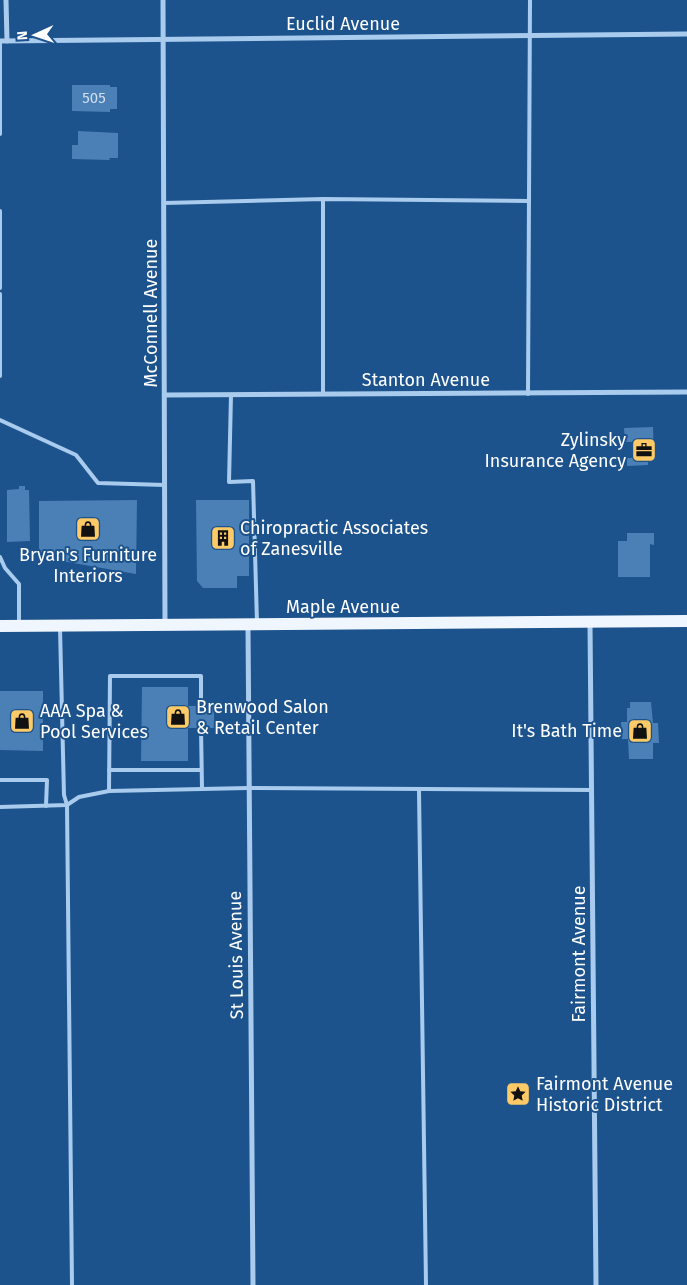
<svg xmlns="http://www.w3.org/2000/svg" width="687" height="1285" font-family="'Fira Sans',sans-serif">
<rect width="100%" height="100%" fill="#1d538d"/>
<g fill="#4a80b6">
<polygon points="72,85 110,85 110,87 117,87 117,109 110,109 110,112 72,111"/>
<polygon points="78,131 118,133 118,158 109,158 110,160 72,159 72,145 78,145"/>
<polygon points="653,427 654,459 648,459 648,465 627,466 627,458 635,458 635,442 625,442 624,428"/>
<polygon points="19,486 25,486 25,490 29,490 30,541 7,542 7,490 19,489"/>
<polygon points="137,500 136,574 39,557 39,501"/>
<polygon points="196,500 249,500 249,576 237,576 237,588 203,588 197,581"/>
<polygon points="627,533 654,533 654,545 650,544 650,577 618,577 618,541 627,541"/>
<polygon points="142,687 188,687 188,706 214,706 214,728 188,728 188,761 141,761"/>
<polygon points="0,691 43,691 43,751 0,750"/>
<polygon points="630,702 651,702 653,723 658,723 659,743 653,743 653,759 629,759 628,739 622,739 621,722 627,722 627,708 630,708"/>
</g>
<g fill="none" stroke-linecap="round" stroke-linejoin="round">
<g stroke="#a9cbed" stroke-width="4">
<polyline points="0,134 0,41"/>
<polyline points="323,199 323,394"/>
<polyline points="164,203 323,199 529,201"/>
<polyline points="0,211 0,288"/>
<polyline points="0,294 0,376"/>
<polyline points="528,394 530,0"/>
<polyline points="231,395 229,482 253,481 257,623"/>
<polyline points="0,420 76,455 98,483 165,485"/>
<polyline points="0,557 5,568 19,584 19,623"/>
<polyline points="60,628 64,795 67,805 72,1285"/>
<polyline points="201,728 202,788"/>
<polyline points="109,770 201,770"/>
<polyline points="0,780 47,780 46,806"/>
<polyline points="109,791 110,676 201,676 201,706"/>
<polyline points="419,791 426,1285"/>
<polyline points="0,807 67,805 79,797 109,791 248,788 592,790"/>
</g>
<g stroke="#a9cbed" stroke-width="5">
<polyline points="6,0 7,41"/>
<polyline points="163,0 165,624"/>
<polyline points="0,41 687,34"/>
<polyline points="165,395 687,392"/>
<polyline points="590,623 596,1285"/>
<polyline points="248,626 253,1285"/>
</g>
<polyline stroke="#eff6ff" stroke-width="12" points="0,626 687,621"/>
</g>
<defs>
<symbol id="office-square" viewBox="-11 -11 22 22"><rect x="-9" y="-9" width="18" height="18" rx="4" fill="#fdca67" stroke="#1d538d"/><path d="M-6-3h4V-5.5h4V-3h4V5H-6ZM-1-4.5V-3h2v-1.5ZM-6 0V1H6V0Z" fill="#111"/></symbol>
<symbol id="shop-square" viewBox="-11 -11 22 22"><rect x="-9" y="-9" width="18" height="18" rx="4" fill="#fdca67" stroke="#1d538d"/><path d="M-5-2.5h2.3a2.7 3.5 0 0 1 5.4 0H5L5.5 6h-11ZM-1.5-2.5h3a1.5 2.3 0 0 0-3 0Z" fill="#111"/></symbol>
<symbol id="building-square" viewBox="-11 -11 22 22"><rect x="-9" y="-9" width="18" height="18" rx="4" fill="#fdca67" stroke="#1d538d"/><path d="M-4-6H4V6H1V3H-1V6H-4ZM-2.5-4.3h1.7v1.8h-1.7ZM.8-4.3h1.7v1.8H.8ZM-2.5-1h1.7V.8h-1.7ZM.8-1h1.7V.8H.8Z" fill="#111"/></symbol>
<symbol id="sight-square" viewBox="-11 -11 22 22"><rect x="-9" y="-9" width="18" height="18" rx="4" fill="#fdca67" stroke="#1d538d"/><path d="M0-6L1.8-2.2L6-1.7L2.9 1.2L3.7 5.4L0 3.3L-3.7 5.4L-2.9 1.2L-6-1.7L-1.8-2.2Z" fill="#111"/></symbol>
</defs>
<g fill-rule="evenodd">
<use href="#office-square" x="630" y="436" width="28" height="28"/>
<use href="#shop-square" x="74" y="515" width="28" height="28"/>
<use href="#building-square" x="209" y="524" width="28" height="28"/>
<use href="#shop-square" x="164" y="703" width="28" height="28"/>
<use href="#shop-square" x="8" y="707" width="28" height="28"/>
<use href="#shop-square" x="626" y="717" width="28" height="28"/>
<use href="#sight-square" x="504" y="1080" width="28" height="28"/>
</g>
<g text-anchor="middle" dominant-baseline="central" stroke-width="4" stroke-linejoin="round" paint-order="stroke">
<g font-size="15" fill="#d2dfed">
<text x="94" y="98">505</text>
</g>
<g font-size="18" fill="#fff" stroke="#1d538d">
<text x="343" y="24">Euclid Avenue</text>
<text transform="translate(151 313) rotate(-90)">McConnell Avenue</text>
<text x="426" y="380">Stanton Avenue</text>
<text x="343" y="607">Maple Avenue</text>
<text transform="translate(579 954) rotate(-90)">Fairmont Avenue</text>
<text transform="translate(236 955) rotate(-91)">St Louis Avenue</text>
</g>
<g font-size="18" fill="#fff" stroke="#1d538d" text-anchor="start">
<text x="626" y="440" text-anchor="end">Zylinsky<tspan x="626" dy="21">Insurance Agency</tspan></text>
<text x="240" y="528">Chiropractic Associates<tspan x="240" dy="21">of Zanesville</tspan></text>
<text x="88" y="555" text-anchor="middle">Bryan's Furniture<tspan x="88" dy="21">Interiors</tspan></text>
<text x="196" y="707">Brenwood Salon<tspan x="196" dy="21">&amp; Retail Center</tspan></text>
<text x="40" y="711">AAA Spa &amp;<tspan x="40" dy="21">Pool Services</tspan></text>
<text x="622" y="731" text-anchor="end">It's Bath Time</text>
<text x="536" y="1084">Fairmont Avenue<tspan x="536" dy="21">Historic District</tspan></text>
</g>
</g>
<g transform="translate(35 35) rotate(267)" stroke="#1d538d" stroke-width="4" paint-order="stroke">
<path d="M0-4L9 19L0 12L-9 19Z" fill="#ffffff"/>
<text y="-8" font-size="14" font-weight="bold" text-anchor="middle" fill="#ffffff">N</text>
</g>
</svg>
